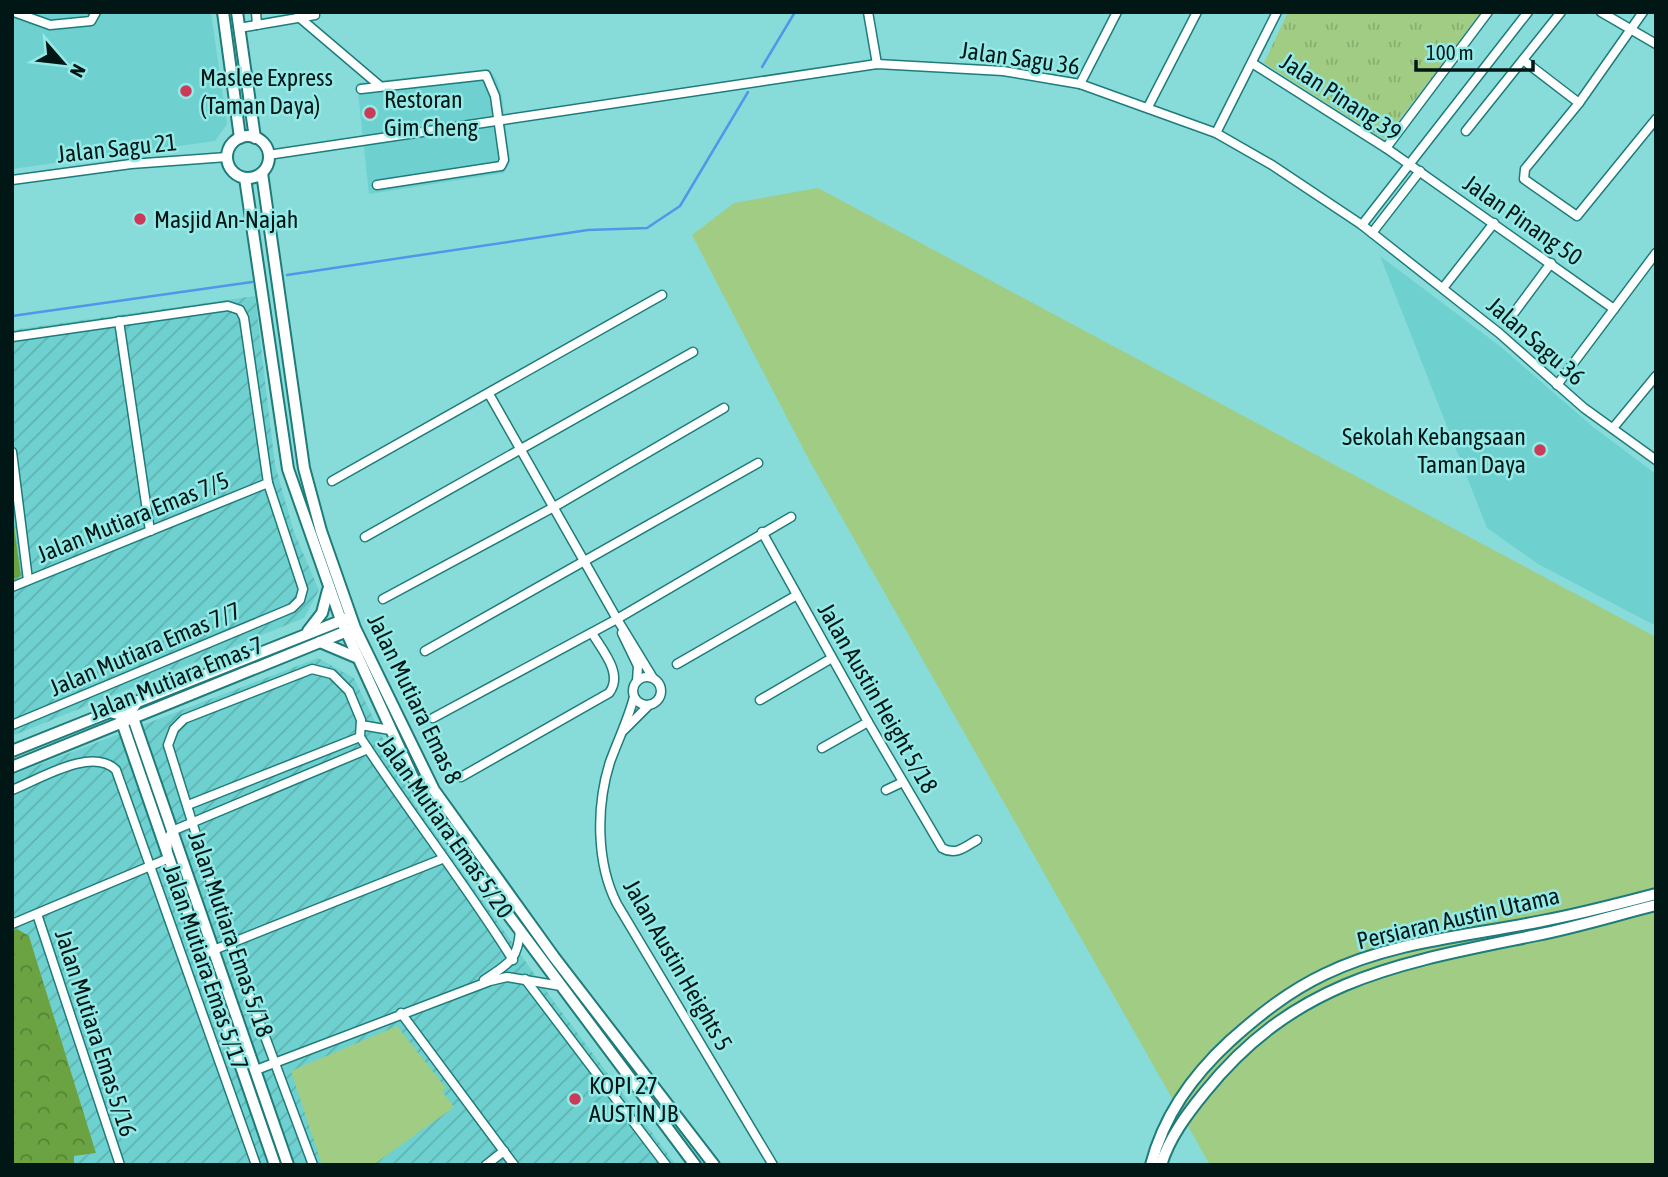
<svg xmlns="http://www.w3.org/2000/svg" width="1668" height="1177" font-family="'Asap Condensed',sans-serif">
<defs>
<pattern id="industrial-furrows" width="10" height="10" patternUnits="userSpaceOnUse" patternTransform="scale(1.75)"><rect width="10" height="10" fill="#6ed1cf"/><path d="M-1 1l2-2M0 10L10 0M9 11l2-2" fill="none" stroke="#5eb3b1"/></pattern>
<pattern id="forest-crowns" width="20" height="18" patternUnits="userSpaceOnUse" patternTransform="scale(1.75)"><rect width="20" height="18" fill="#6ba242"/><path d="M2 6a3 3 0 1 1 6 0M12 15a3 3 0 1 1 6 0" fill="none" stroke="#568336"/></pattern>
<pattern id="park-tufts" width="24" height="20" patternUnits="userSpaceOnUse" patternTransform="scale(1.75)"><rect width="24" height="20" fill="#a0cc83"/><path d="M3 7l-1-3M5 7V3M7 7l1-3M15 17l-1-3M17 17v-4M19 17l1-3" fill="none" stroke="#88ae70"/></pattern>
</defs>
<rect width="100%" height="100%" fill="#87dcda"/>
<g fill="#6ed1cf">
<polygon points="12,12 211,12 227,124 215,141 12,169"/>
<polygon points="489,69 497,80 502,96 510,161 504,173 369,194 357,83"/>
<polygon points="1380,256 1501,347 1592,426 1656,474 1656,626 1538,564 1487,528"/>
</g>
<g fill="url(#industrial-furrows)">
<polygon points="255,296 275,465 294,532 319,590 304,618 12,736 12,580 21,575 12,512 12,330"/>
<polygon points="318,658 354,678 415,805 552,999 676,1165 74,1165 74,1156 96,1153 29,936 12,931 12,775"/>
</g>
<g fill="#a0cc83">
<polygon points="818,188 1656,637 1656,1165 1210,1165 808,458 692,235 734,203"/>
<polygon points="397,1026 446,1088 442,1091 454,1107 373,1165 322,1165 291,1071"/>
</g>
<g fill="url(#forest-crowns)">
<polygon points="12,512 21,576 12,580"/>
<polygon points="17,929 29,936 96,1153 74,1156 74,1165 12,1165 12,931"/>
</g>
<polygon fill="url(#park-tufts)" points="1288,12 1481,12 1483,13 1384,139 1264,63"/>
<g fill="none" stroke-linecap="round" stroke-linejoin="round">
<g stroke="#5197e9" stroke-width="2.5">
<polyline points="762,67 795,12"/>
<polyline points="287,275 588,230 647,228 680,206 748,92"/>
<polyline points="12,316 252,282"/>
</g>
<defs>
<g id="street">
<polyline points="14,12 50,25 91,21 96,12"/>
<polyline points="256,12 257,25"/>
<polyline points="299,12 300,18 380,86"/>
<polyline points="868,12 877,64"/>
<polyline points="1601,12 1656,44"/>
<polyline points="1643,12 1579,103 1525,169 1524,179 1577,216 1656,119"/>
<polyline points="239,28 315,15"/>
<polyline points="1523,60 1579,103"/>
<polyline points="1252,63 1386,148 1614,309"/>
<polyline points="1080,84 1117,12"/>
<polyline points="361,89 486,75 495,96 504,160 501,166 377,185"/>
<polyline points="1148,107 1197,12"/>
<polyline points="1466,131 1561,12"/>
<polyline points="1216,133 1277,12"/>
<polyline points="1386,148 1488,12"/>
<polyline points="268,155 877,64 1003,71 1080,84 1216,133 1272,165 1362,225 1499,333 1584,408 1656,460"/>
<polyline points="12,180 131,164 227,157"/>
<polyline points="1362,225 1528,12"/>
<polyline points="1372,233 1420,171"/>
<polyline points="1443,288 1494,223"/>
<polyline points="1511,317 1551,263"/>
<polyline points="119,321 150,531"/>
<polyline points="12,337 228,306 240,310 244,318 268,483 303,589 300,600 292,608 12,725"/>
<polyline points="1557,385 1656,253"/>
<polyline points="489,394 617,619 653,678"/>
<polyline points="1613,428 1656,376"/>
<polyline points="12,452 28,580"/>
<polyline points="332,481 662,295"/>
<path d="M762 532 868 722 942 848C956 856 965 847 977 840"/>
<polyline points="365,537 693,352"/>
<polyline points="12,587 268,483"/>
<polyline points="383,599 554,507 724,408"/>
<polyline points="622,633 638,666 637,681"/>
<polyline points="425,651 758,463"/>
<polyline points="677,664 797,595"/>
<circle cx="647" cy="691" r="14"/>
<path d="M634 697C628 720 618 740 610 762 596 806 596 863 617 904L773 1165"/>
<polyline points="760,700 832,658"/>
<polyline points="433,718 617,619 791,517"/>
<polyline points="361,725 390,730"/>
<polyline points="624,730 649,705"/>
<polyline points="822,748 868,722"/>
<path d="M461 777 609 693C624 674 602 650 592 633"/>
<path d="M12 790C40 779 92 746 116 770L256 1165"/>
<polyline points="886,790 903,782"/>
<polyline points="188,805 360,737"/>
<polyline points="37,914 120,1165"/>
<polyline points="12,924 167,859 168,839 172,831 368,749"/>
<polyline points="201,955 442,859"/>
<polyline points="525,979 666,1165"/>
<path d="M484 980C508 964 518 961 520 930"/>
<polyline points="401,1013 514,1165"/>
<polyline points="256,1070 490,981 507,977 561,986"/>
<path d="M313 1165 230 943 168 745 174 729 184 719 312 669 332 674 349 691 361 720 360 737 368 749C415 820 468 888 513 960"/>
<polyline points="486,1165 504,1151"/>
</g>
<g id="secondary">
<polyline points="223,12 240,138"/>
<polyline points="237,12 255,138"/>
<circle cx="248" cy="157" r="21"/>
<polyline points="262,173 304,468 321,531 355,628 434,790 554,957 714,1165"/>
<polyline points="245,178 288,469 341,620 416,784 448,834 695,1165"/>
<polyline points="308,631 322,613 328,590"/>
<polyline points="320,642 358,658"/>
<polyline points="138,701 122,722 275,1165"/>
<polyline points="132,704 348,618"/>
<polyline points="110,712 133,718 288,1165"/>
<polyline points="12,751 117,709"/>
<polyline points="12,767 352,629"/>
<path d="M1151 1165C1164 1115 1192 1076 1230 1041 1259 1015 1289 991 1325 974 1393 941 1469 936 1542 921 1580 914 1618 904 1656 894"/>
<path d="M1161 1165C1169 1138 1187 1114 1205 1092 1297 978 1401 963 1537 935 1577 927 1616 915 1656 905"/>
</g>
</defs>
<use href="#street" stroke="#1e7c7b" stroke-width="11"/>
<use href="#secondary" stroke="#1e7c7b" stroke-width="14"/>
<use href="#street" stroke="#fff" stroke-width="8"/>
<use href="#secondary" stroke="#fff" stroke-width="10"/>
</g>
<g fill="#cb3b57" stroke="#94eae7" stroke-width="2.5">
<circle cx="186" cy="91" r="7"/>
<circle cx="370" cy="113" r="7"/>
<circle cx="140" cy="219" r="7"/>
<circle cx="1540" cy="450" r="7"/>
<circle cx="575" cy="1099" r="7"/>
</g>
<g text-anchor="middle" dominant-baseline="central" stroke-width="5" stroke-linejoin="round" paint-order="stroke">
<g font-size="24" fill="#001716" stroke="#94eae7">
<text transform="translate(1020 58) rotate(8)">Jalan Sagu 36</text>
<text transform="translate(1341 97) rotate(33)">Jalan Pinang 39</text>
<text transform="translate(117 148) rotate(-6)">Jalan Sagu 21</text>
<text transform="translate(1523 220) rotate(35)">Jalan Pinang 50</text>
<text transform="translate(1536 341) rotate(41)">Jalan Sagu 36</text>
<text transform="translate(133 517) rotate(-22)">Jalan Mutiara Emas 7/5</text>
<text transform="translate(145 649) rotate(-23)">Jalan Mutiara Emas 7/7</text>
<text transform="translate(176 678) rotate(-22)">Jalan Mutiara Emas 7</text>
<text transform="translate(878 698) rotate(60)">Jalan Austin Height 5/18</text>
<text transform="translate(415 699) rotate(64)">Jalan Mutiara Emas 8</text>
<text transform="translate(446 827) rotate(55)">Jalan Mutiara Emas 5/20</text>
<text transform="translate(1458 918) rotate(-13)">Persiaran Austin Utama</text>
<text transform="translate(231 934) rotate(71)">Jalan Mutiara Emas 5/18</text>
<text transform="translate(678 965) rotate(60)">Jalan Austin Heights 5</text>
<text transform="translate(206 967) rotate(71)">Jalan Mutiara Emas 5/17</text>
<text transform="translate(96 1033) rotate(72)">Jalan Mutiara Emas 5/16</text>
</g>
<g font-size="24" fill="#001716" stroke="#94eae7" text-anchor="start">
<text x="200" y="77">Maslee Express<tspan x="200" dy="28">(Taman Daya)</tspan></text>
<text x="384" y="99">Restoran<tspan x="384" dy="28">Gim Cheng</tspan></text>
<text x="154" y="219">Masjid An-Najah</text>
<text x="1526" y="436" text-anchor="end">Sekolah Kebangsaan<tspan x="1526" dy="28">Taman Daya</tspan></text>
<text x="589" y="1085">KOPI 27<tspan x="589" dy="28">AUSTIN JB</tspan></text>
</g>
</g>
<rect width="1668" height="1177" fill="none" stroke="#001716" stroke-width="28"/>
<g transform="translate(63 63) rotate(118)" stroke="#94eae7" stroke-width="5" paint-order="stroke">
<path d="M0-5L12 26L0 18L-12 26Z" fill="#001716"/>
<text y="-10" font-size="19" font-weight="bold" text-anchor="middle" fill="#001716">N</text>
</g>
<path d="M1416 60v10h117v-10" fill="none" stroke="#001716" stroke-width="3.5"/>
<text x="1426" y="60" font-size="21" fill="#001716" stroke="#94eae7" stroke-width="5" paint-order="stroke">100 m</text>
</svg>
